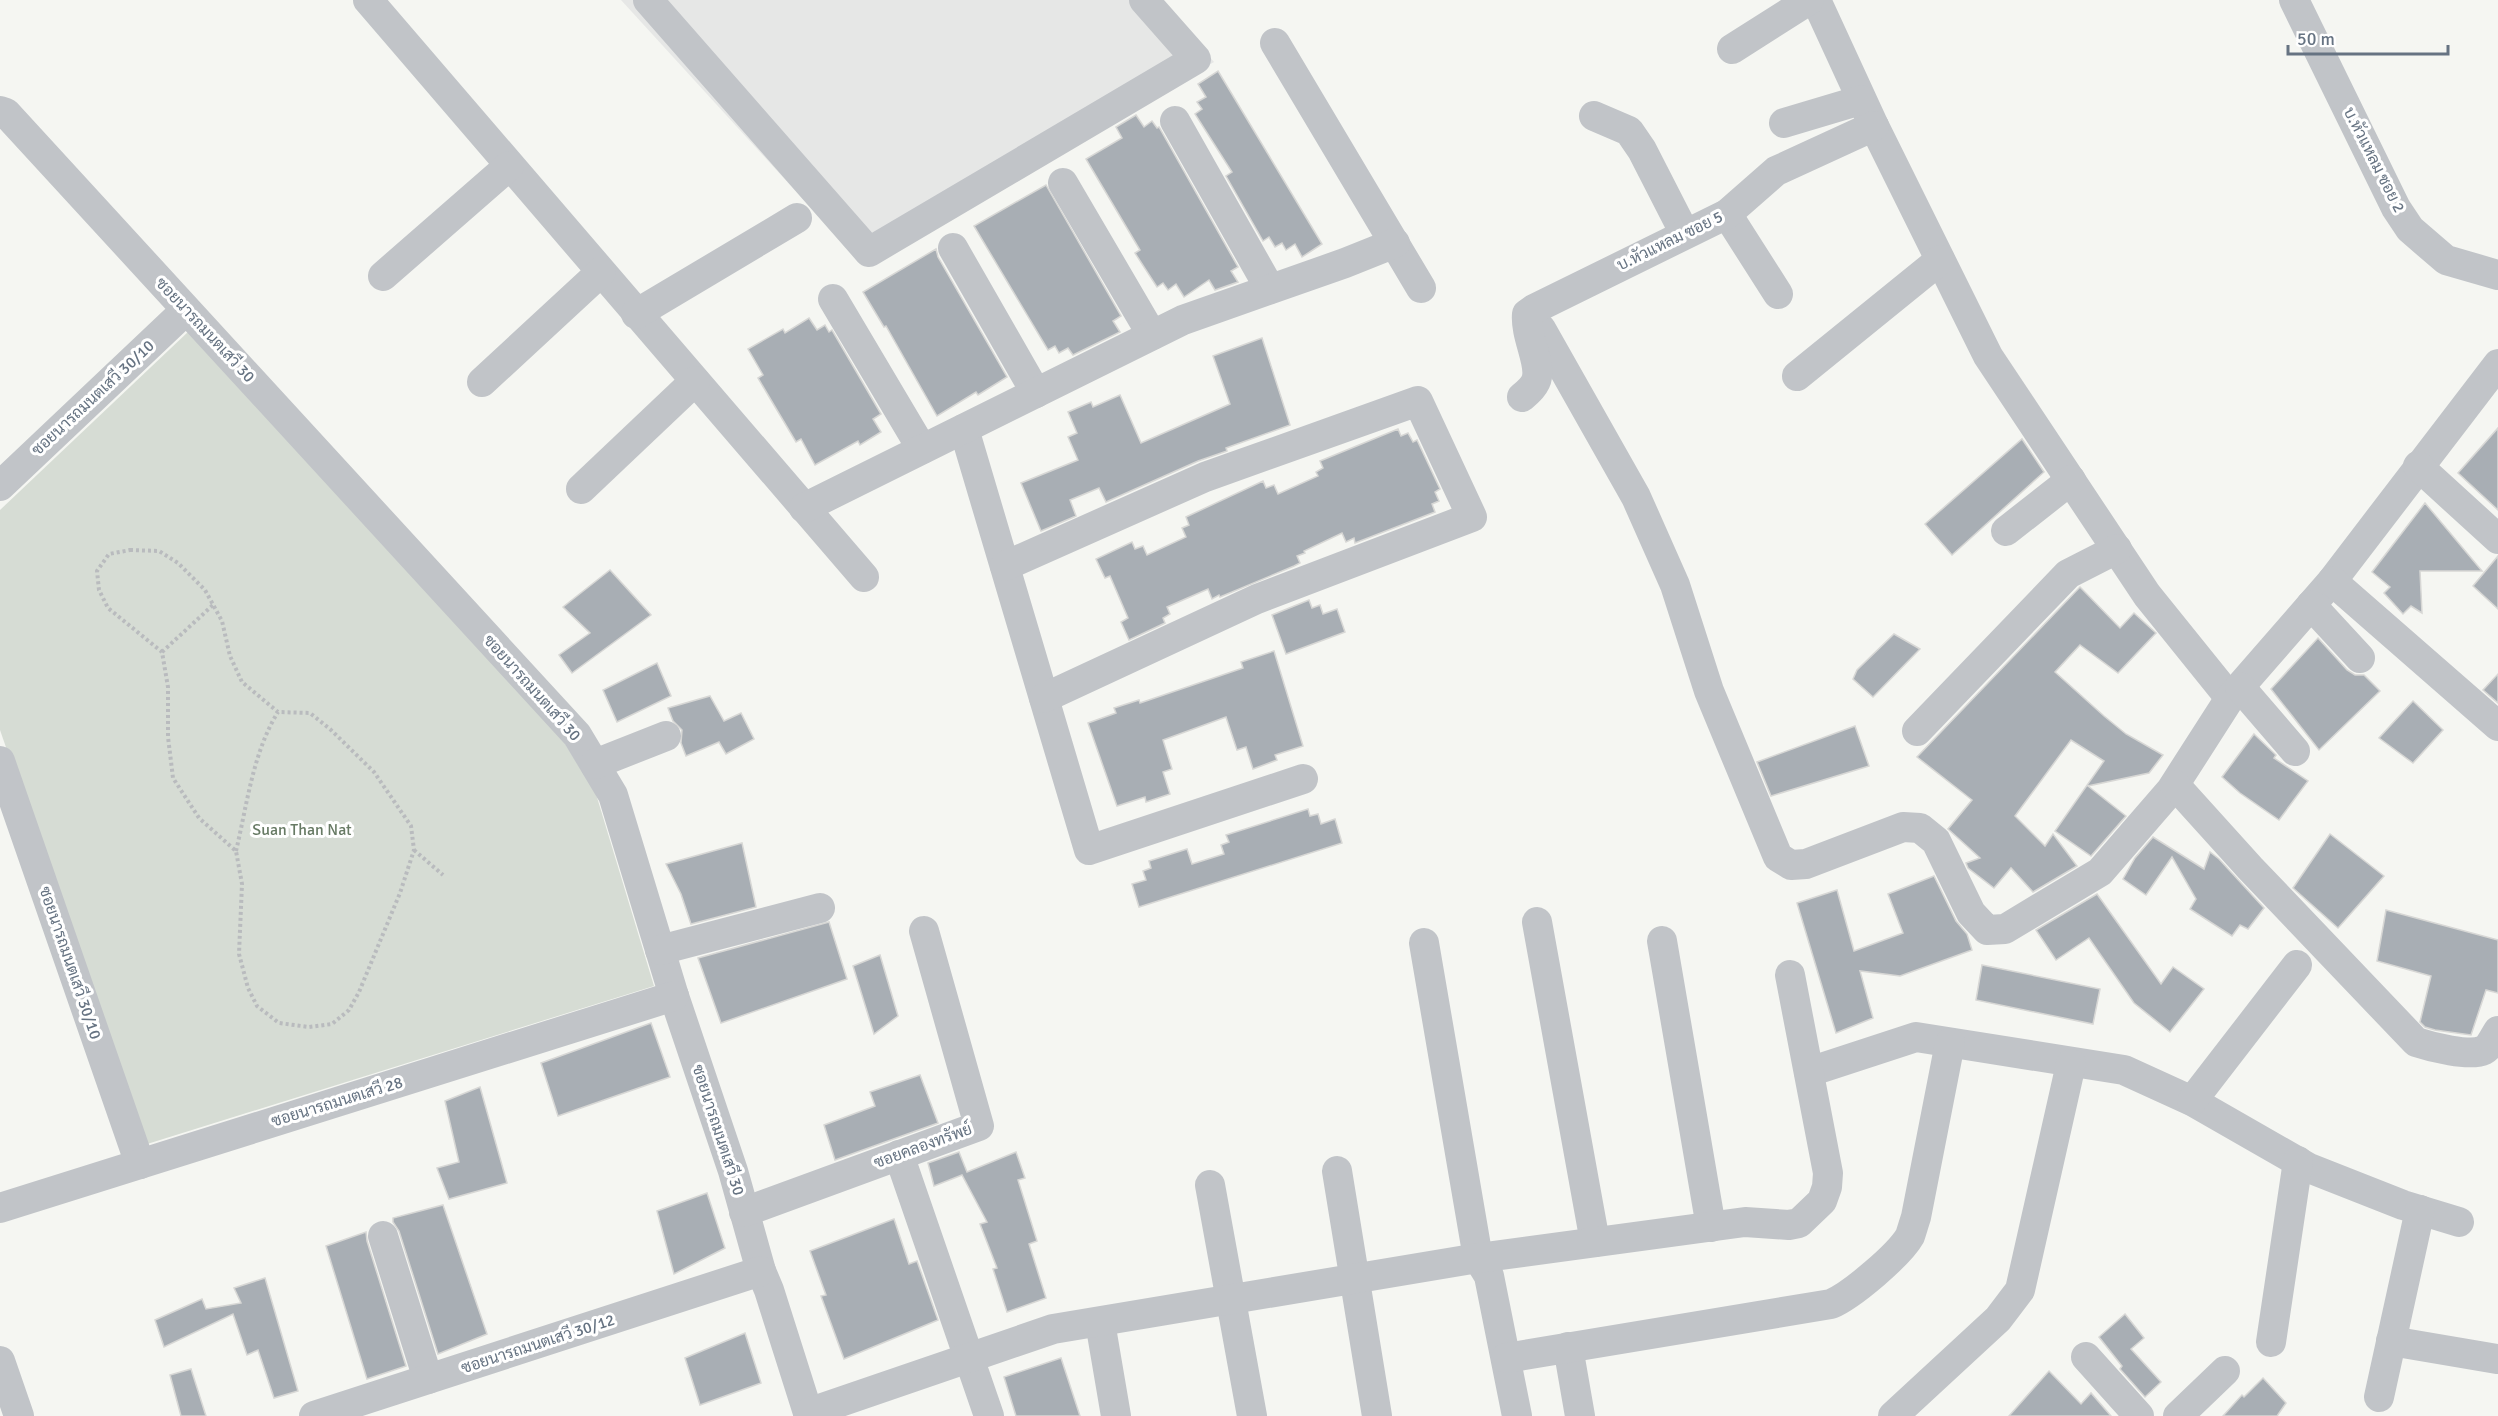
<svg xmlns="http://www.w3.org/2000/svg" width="2498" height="1416" font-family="Signika,Sarabun,sans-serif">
<rect width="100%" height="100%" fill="#f5f6f2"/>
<polygon fill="#e6e7e6" points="621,0 1159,0 1214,62 864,266"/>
<polygon fill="#d6dcd4" points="189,331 561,737 596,794 654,986 144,1145 0,730 0,510"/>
<g fill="#a8aeb4" stroke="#d7d7d5" stroke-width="1.5">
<polygon points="1218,71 1322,244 1302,257 1295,244 1286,250 1282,243 1275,247 1269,237 1263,241 1226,176 1232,172 1195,114 1202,109 1197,102 1206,97 1198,84"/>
<polygon points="1136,115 1144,127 1152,121 1157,128 1159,127 1238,267 1231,271 1238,282 1215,290 1209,280 1184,297 1176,284 1168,290 1163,283 1157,287 1135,253 1140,250 1086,159 1122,138 1116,127"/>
<polygon points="1046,185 1121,316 1113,321 1120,332 1073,355 1068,348 1059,353 1055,346 1048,350 974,226"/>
<polygon points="936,249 938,257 1007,377 978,395 976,392 937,416 886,326 884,327 863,292"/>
<polygon points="809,318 817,330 825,325 829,332 832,330 881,414 873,419 881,432 860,445 858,441 815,465 801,439 796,442 771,400 758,378 763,375 748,349 783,329 785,333"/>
<polygon points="1262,338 1290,425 1226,448 1227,451 1198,461 1106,502 1099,488 1070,500 1076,516 1041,531 1021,483 1078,460 1068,437 1077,433 1068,412 1091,402 1093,407 1120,395 1141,443 1230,404 1213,356"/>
<polygon points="2498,428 2498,510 2458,473"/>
<polygon points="1398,429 1401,436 1408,433 1413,442 1417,440 1440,489 1435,492 1439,501 1432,504 1435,512 1355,543 1354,538 1346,542 1342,533 1304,551 1305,553 1297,556 1300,563 1294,566 1220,597 1219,595 1212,599 1208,589 1167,607 1170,614 1163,618 1165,623 1129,640 1121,622 1128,618 1110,576 1105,578 1096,559 1132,542 1135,549 1143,546 1147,555 1186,537 1182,528 1189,525 1186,517 1263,481 1266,488 1274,485 1278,494 1318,476 1316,472 1323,468 1320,461"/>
<polygon points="2022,439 2044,472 1952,555 1925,524"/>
<polygon points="2425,503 2482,571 2420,571 2422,613 2411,606 2403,614 2384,593 2390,587 2372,572"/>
<polygon points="2498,556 2498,609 2473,586"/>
<polygon points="610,570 651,615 572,673 559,655 590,633 563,607"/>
<polygon points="2080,587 2120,628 2134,613 2156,633 2118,673 2080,645 2055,672 2104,716 2126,734 2163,755 2149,773 2088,786 2126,816 2091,856 2055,831 2104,761 2071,740 2015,816 2045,846 2053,834 2077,866 2033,892 2011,868 1994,888 1968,868 1966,863 1980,858 1948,829 1972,800 1917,757"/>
<polygon points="1309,600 1312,608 1320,605 1323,614 1337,609 1345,632 1286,654 1272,615"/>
<polygon points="1894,634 1920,649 1873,697 1853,679 1857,670"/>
<polygon points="2318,638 2347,670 2355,675 2364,675 2380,691 2319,750 2271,689"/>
<polygon points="1274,651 1303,746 1275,755 1277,760 1253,769 1246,747 1237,750 1226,717 1163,740 1172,769 1163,772 1170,794 1146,802 1145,797 1117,806 1088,723 1116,713 1114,708 1139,700 1140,703 1243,668 1241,662"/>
<polygon points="657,663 671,696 617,722 603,690"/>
<polygon points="2498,674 2498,703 2483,690"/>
<polygon points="710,696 724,721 741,713 754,739 726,754 719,742 686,756 681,743 682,730 673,721 668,708"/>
<polygon points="2413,701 2443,730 2413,763 2379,738"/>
<polygon points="1855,726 1869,766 1771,796 1757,762"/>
<polygon points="2254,734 2276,755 2274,758 2308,781 2279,820 2240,793 2222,777"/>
<polygon points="1308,809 1310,816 1318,814 1321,824 1335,819 1342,843 1139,907 1132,884 1146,880 1143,871 1151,868 1149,861 1187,849 1192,864 1224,854 1221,845 1229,842 1226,835"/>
<polygon points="2330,834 2384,876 2338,928 2293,888"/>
<polygon points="2153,837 2204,869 2210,852 2219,859 2264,908 2248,929 2240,925 2232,936 2190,909 2196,899 2172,857 2146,895 2123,879 2135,858"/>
<polygon points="742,843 756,907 691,924 681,894 666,864"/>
<polygon points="1934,876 1956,921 1967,934 1972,950 1900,976 1860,971 1873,1018 1836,1033 1797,903 1837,890 1854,951 1903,933 1888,894"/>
<polygon points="2097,894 2161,984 2173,967 2204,989 2170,1032 2134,1003 2089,938 2056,960 2036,930"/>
<polygon points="2386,910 2498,940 2498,993 2486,990 2471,1035 2435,1030 2425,1027 2420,1022 2431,976 2377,961"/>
<polygon points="829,922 847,979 721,1023 698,958"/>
<polygon points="880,955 898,1016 874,1034 853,966"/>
<polygon points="1982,965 2100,989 2093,1024 1976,1000"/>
<polygon points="651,1023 670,1077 558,1116 541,1063"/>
<polygon points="920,1075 938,1123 835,1160 824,1125 875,1106 870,1092"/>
<polygon points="480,1087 507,1183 449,1199 437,1168 459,1162 445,1101"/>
<polygon points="959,1152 967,1172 1016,1152 1025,1178 1018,1180 1037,1241 1029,1244 1046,1298 1007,1312 993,1269 997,1268 980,1224 987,1222 962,1175 934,1186 928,1163"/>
<polygon points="707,1193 725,1248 674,1274 657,1211"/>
<polygon points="443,1205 487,1334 438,1354 399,1231 393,1222 393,1218"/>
<polygon points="894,1219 909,1264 917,1261 938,1320 844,1359 821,1296 826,1295 810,1251"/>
<polygon points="366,1232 367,1241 406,1366 367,1379 326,1246"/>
<polygon points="265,1278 298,1391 274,1398 258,1350 247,1355 233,1314 164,1347 155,1320 202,1299 206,1309 241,1303 234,1288"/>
<polygon points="2125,1314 2144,1338 2131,1349 2161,1382 2145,1397 2120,1369 2122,1366 2099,1337"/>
<polygon points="745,1333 761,1383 700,1405 685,1358"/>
<polygon points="1061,1358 1080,1416 1016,1416 1004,1377"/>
<polygon points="191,1369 206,1416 181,1416 170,1375"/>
<polygon points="2049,1371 2081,1404 2091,1393 2111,1416 2009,1416"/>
<polygon points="2263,1378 2286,1403 2277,1416 2223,1416 2242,1395 2244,1397"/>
</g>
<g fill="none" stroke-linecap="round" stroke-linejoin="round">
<g stroke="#b9bbbe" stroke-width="4" stroke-dasharray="3 3" stroke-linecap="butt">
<polygon points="130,550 159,551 178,563 205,590 222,621 230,656 242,682 278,712 310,713 330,729 374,772 411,826 414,850 400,893 359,992 349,1010 332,1024 309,1027 279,1023 257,1006 248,988 239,954 242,884 236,851 199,818 173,778 168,737 168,687 162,652 108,608 99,590 97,571 109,554"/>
<polyline points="162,652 213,605"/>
<polyline points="414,850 443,875"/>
<path d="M236 851C247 805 253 752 278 712"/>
</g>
<g stroke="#c1c4c8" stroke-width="30">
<polyline points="368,0 864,577"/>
<polyline points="648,0 869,252 1196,59 1144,0"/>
<polyline points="1816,0 1874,126 1988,356 2147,595 2230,698"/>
<polyline points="2294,0 2396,208 2410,229 2446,260 2498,275"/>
<polyline points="1275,43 1421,288"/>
<polyline points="1732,49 1809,0"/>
<polyline points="0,111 6,113 577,735 613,795 674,996 733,1171 761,1271 769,1290 809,1416"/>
<polyline points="1594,116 1629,131 1642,150 1685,234"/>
<polyline points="1175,121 1270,289"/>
<polyline points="1784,123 1861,100"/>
<polyline points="1063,183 1152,335"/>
<polyline points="1727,214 1778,294"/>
<polyline points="953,248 1036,393"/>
<polyline points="383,276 509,166"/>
<polyline points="833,299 922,449"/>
<polyline points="636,314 797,218"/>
<polyline points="1541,329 1636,497 1675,585 1709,691 1778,857 1791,865 1806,864 1903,827 1920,828 1936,841 1971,913 1987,930 2005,929 2100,872 2171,790 2230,698 2332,581 2498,364"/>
<polyline points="1797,376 1940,260"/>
<polyline points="482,382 601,272"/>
<path d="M1522 397C1528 392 1536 385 1537 377 1540 361 1525 335 1527 314L1534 309 1727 214 1776 171 1874 126"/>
<polyline points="964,429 1089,850 1303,779"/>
<polyline points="2418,466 2498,539"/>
<polyline points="0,486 186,310"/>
<polyline points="581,489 695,381"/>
<polyline points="804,508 1183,320 1345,263 1395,243"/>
<polyline points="2006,531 2071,480"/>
<polyline points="1005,566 1205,477 1418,401 1472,517 1257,599 1044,698"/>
<polyline points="2332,581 2498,726"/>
<polyline points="2311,605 2360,658"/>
<polyline points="2240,687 2295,751"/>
<polyline points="1917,731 2068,574 2117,549"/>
<polyline points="0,761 140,1164"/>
<polyline points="595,764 666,736"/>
<path d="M2175 785 2250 868 2416 1042C2431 1047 2470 1057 2484 1050 2490 1047 2494 1037 2498 1031"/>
<polyline points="1537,922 1595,1242"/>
<polyline points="1662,941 1711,1227"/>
<polyline points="1424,943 1478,1258 1489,1276 1517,1416"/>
<polyline points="660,950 820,908"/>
<polyline points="1809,1072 1916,1037 2124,1070 2192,1101 2309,1168 2403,1205 2459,1222"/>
<polyline points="2192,1101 2297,965"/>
<polyline points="899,1155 989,1416"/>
<polyline points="1337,1171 1377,1416"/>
<polyline points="1210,1185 1252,1416"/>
<polyline points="0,1208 674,996"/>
<polyline points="744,1212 979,1126 924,931"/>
<polyline points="383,1236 428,1379"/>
<polyline points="1100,1322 1116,1416"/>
<polyline points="2391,1341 2497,1359"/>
<polyline points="2271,1342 2298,1161"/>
<polyline points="1568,1347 1580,1416"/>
<polyline points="2086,1357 2139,1416"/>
<path d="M1506 1358 1831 1304C1852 1295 1899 1255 1910 1236 1912 1230 1914 1223 1916 1217L1950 1043"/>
<polyline points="0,1361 19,1416"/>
<polyline points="2379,1397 2420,1210"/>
<polyline points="808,1413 1053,1329 1478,1258 1745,1222 1789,1225 1799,1223 1822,1201 1827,1187 1828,1173 1790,975"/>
<polyline points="314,1416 761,1271"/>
<polyline points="1893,1416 1998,1319 2020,1290 2071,1064"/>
<polyline points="2178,1416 2225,1371"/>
</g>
</g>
<g text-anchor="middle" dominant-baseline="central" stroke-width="6" stroke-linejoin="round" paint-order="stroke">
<g font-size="16" fill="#667382" stroke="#fff">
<text transform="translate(2374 160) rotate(63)">บ.หัวแหลม ซอย 2</text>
<text transform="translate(1670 241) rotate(-26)">บ.หัวแหลม ซอย 5</text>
<text transform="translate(205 330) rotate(47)">ซอยนารถมนตเสวี 30</text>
<text transform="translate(93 398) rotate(-43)">ซอยนารถมนตเสวี 30/10</text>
<text transform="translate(532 688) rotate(48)">ซอยนารถมนตเสวี 30</text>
<text transform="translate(70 963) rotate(71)">ซอยนารถมนตเสวี 30/10</text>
<text transform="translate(337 1102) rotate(-17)">ซอยนารถมนตเสวี 28</text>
<text transform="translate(718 1130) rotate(72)">ซอยนารถมนตเสวี 30</text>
<text transform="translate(923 1146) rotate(-20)">ซอยคลองทรัพย์</text>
<text transform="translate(538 1344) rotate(-18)">ซอยนารถมนตเสวี 30/12</text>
</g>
<g font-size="16" fill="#677a64" stroke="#fff">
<text x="302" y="830">Suan Than Nat</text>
</g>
</g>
<path d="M2288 45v9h160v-9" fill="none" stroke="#667382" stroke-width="3"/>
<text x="2297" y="45" font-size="18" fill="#667382" stroke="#ffffff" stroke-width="4.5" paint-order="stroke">50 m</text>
</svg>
